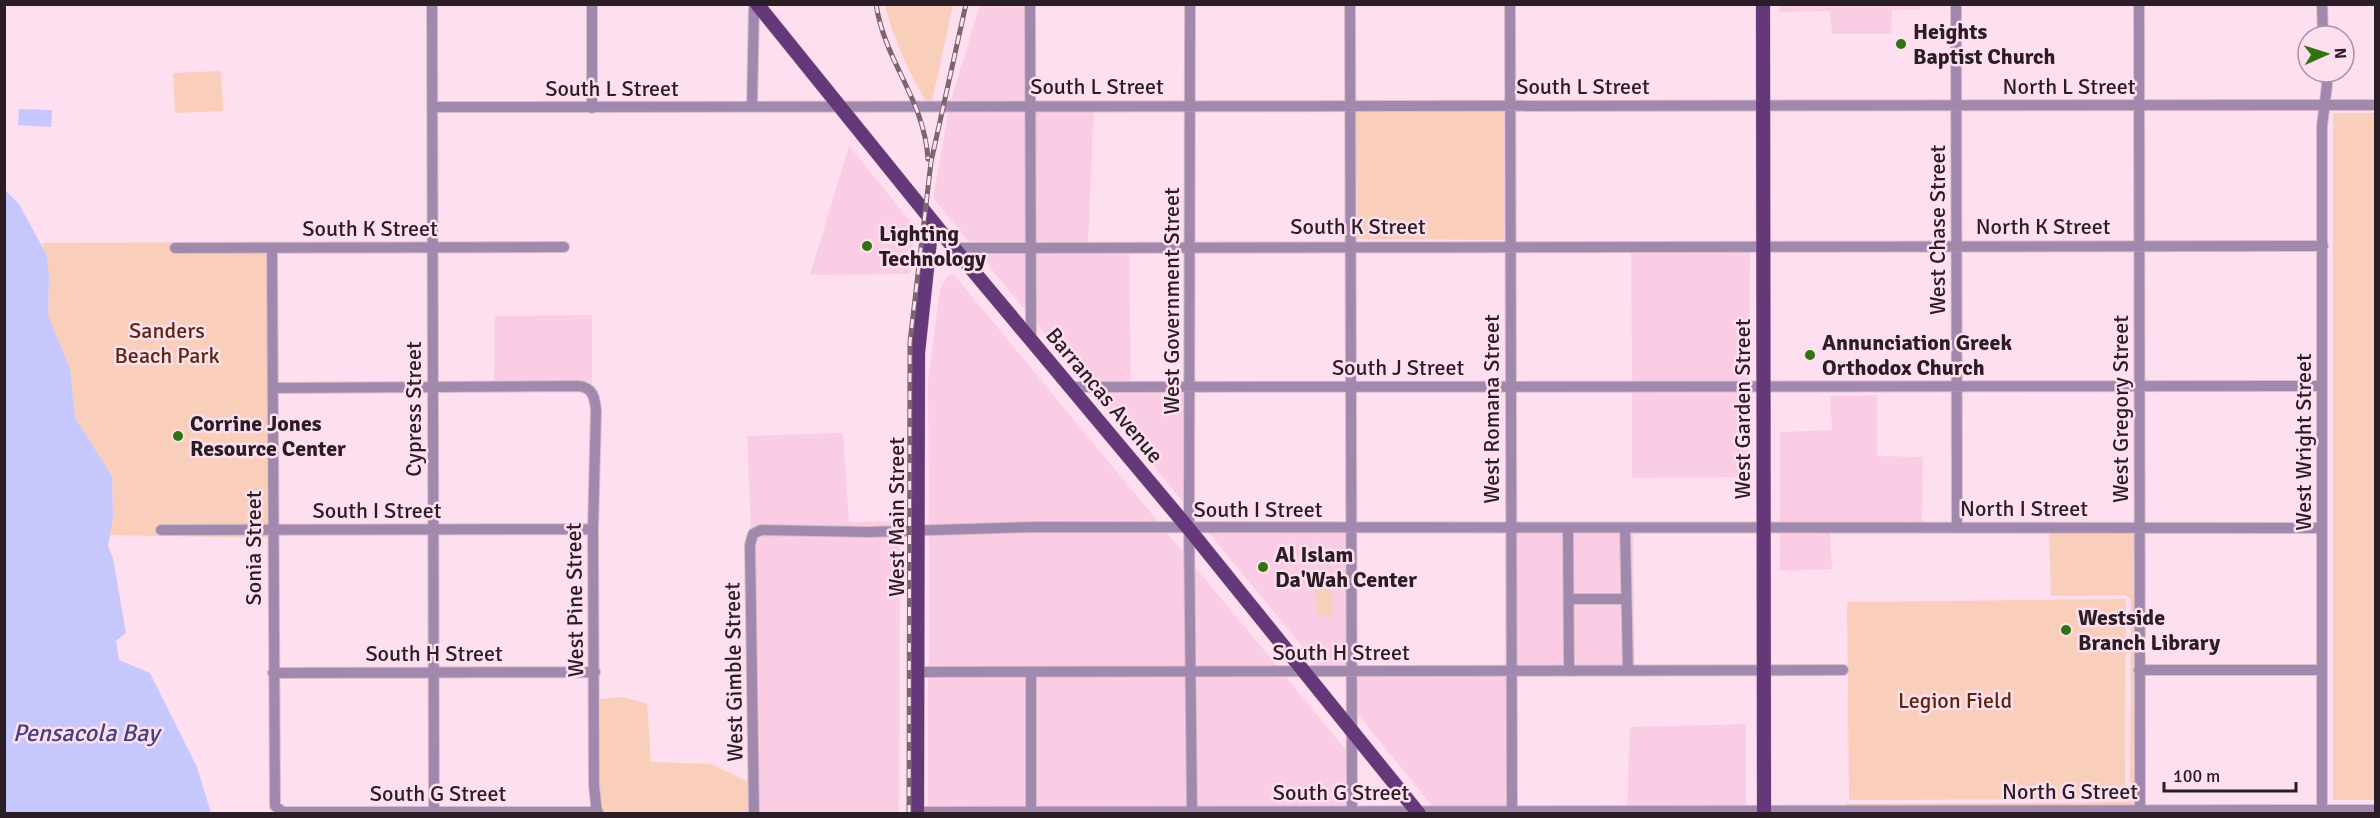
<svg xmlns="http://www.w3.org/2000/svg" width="2380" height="818" viewBox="0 0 2380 818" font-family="Signika,sans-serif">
	<rect width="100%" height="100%" fill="#fedfef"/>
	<!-- built -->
	<path fill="#facde5" d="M 980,5 L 1025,5 L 1025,101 L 951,100 Z
		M 1919,5 L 1919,10 L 1892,9 L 1891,34 L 1832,34 L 1830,11 L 1779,12 L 1779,5 Z
		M 949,109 L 1025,110 L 1025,242 L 970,243 L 933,198 Z
		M 1094,109 L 1088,242 L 1035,242 L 1035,110 Z
		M 849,146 L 915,227 L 910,274 L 810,275 Z
		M 1631,250 L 1750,250 L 1749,381 L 1632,382 Z
		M 977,251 L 1025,251 L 1025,311 L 1025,310 Z
		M 1035,251 L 1129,251 L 1131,382 L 1085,382 L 1036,323 Z
		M 954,275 L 955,276 L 1160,524 L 929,524 L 928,380 L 940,290 L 947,276 Z
		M 592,315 L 592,385 L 589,382 L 494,382 L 495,316 Z
		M 1632,390 L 1749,390 L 1747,477 L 1632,478 Z
		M 1092,391 L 1185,391 L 1184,503 Z
		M 1877,395 L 1877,456 L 1923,457 L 1922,524 L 1780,524 L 1780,432 L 1832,430 L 1830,396 Z
		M 843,433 L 849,522 L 900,521 L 900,525 L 868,528 L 775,525 L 751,528 L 747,436 Z
		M 1036,532 L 1167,533 L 1184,553 L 1186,667 L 929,668 L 929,533 Z
		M 1780,532 L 1830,532 L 1832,569 L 1780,571 Z
		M 1209,533 L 1346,533 L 1346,667 L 1319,667 Z
		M 1516,533 L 1633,533 L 1635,666 L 1516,666 Z
		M 762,534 L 900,534 L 899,813 L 759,813 L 755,546 L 758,536 Z
		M 1194,566 L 1278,667 L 1197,667 Z
		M 1356,675 L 1506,675 L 1506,807 L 1433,807 L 1356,712 Z
		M 928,676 L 1026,676 L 1026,808 L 928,808 Z
		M 1036,676 L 1186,676 L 1187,807 L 1036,808 Z
		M 1197,676 L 1285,676 L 1346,750 L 1346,807 L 1197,807 Z
		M 1746,724 L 1746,806 L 1627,806 L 1630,727 Z"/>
	<!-- green -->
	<path fill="#f9ceba" d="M 885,5 L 953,5 L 932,101 L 925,100 C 908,69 893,39 885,5 Z
		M 221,71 L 223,111 L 175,113 L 173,73 Z
		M 1356,111 L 1504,111 L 1504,240 L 1357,239 Z
		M 2333,113 L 2375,113 L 2375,800 L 2333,800 Z
		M 267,242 L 267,538 L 109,535 L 113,518 L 112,476 L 75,418 L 70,369 L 48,315 L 49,273 L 42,243 Z
		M 2049,532 L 2134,532 L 2135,806 L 1847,806 L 1847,802 L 1850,804 L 2125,802 L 2130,799 L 2131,599 L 2126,595 L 2051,596 Z
		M 1315,585 L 1332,585 L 1333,615 L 1317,615 Z
		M 2126,599 L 2125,799 L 1849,800 L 1847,602 Z
		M 623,697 L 647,704 L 651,762 L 711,764 L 749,782 L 749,813 L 603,813 L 599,785 L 600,699 Z"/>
	<!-- water -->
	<path fill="#c5c7fd" d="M 19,109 L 52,110 L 51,127 L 18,125 Z
		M 5,190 L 19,204 L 46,254 L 49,273 L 48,315 L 70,369 L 75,418 L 112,476 L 113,518 L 108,546 L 113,558 L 126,633 L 116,641 L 119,660 L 150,673 L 197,767 L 211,813 L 5,813 Z"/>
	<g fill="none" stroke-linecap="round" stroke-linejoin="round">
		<defs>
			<path id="minor" d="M 432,4 L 434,814
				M 592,4 L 592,108
				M 1030,4 L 1031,339
				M 1190,4 L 1189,529 L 1192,814
				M 1350,4 L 1352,814
				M 1510,4 L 1512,814
				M 1956,4 L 1957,528
				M 2139,4 L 2140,814
				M 2322,4 L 2323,36
				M 432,107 L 2376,105
				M 752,107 L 754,4
				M 175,248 L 564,247
				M 272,248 L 275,806 L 283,812 L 598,812
				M 954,248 L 2323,246
				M 1070,387 L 2322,386
				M 273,388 L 578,386 C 593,387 595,398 596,411 L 593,529 L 594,785 L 597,814
				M 1568,528 L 1569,671
				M 1625,528 L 1628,671
				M 161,530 L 593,529
				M 1569,599 L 1626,599
				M 2139,670 L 2322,670
				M 917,672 L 1843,670
				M 1031,672 L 1031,814
				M 273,673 L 595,672
				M 917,812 L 2376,810
				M 754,814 L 750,545 L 753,534 L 761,530 L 868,532 L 1036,527 L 2322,528
				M 2322,814 L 2322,126 L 2327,85 L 2326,72"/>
			<path id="major" d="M 757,4 L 954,248 L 1189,529 L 1419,814
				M 1763,4 L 1764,814
				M 917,814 L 918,353 L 932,222"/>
		</defs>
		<!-- minor casing -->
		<use href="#minor" stroke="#d8bccb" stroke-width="12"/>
		<!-- major casing -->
		<use href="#major" stroke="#d8bccb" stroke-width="15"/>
		<!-- minor -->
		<use href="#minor" stroke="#a189ae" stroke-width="10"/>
		<!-- major -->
		<use href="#major" stroke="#643879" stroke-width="14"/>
		<defs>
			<path id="rail" d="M 876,4 C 885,63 924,98 928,159
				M 909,814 L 910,342 L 931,162 L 966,4"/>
		</defs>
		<!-- rail casing -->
		<use href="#rail" stroke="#7a6670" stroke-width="5"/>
		<!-- rail -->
		<use href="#rail" stroke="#fedfef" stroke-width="3" stroke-dasharray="9" stroke-linecap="butt"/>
	</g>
	<!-- markers -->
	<g fill="#307311" stroke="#fedfef" stroke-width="2">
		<circle cx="1901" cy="44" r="6"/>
		<circle cx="867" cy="246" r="6"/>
		<circle cx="1810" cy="355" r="6"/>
		<circle cx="178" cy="436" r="6"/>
		<circle cx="1263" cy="567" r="6"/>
		<circle cx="2066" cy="630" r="6"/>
	</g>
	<g text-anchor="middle" stroke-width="5" stroke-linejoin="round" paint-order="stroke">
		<!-- poi labels -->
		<g font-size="22" font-weight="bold" fill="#2b1d25" stroke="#fedfef" text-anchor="start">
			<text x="1913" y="39">Heights<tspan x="1913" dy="25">Baptist Church</tspan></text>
			<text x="879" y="241">Lighting<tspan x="879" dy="25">Technology</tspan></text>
			<text x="1822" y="350">Annunciation Greek<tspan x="1822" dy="25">Orthodox Church</tspan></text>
			<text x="190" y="431">Corrine Jones<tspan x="190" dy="25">Resource Center</tspan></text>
			<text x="1275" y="562">Al Islam<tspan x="1275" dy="25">Da'Wah Center</tspan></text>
			<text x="2078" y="625">Westside<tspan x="2078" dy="25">Branch Library</tspan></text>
		</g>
		<!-- street labels -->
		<g font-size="22" fill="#2b1d25" stroke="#fedfef">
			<text x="1097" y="94">South L Street</text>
			<text x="1583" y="94">South L Street</text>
			<text x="2069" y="94">North L Street</text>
			<text x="612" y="96">South L Street</text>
			<text x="1358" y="234">South K Street</text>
			<text x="2043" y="234">North K Street</text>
			<text x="370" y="236">South K Street</text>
			<text transform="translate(1937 230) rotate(-90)" y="8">West Chase Street</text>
			<text transform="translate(1171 301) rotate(-90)" y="8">West Government Street</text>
			<text x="1398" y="375">South J Street</text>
			<text transform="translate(1105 395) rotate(50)" y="8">Barrancas Avenue</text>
			<text transform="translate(413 409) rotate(-90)" y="8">Cypress Street</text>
			<text transform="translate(1491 409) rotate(-90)" y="8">West Romana Street</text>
			<text transform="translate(1742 409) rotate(-90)" y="8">West Garden Street</text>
			<text transform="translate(2120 409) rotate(-90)" y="8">West Gregory Street</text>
			<text transform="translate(2303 442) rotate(-90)" y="8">West Wright Street</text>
			<text x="2024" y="516">North I Street</text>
			<text x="1258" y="517">South I Street</text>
			<text x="377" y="518">South I Street</text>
			<text transform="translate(896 517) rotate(-90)" y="8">West Main Street</text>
			<text transform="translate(253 548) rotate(-90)" y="8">Sonia Street</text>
			<text transform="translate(574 600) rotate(-91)" y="8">West Pine Street</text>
			<text x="1341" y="660">South H Street</text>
			<text x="434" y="661">South H Street</text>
			<text transform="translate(733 672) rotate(-91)" y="8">West Gimble Street</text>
			<text x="2070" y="799">North G Street</text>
			<text x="1341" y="800">South G Street</text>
			<text x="438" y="801">South G Street</text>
		</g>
		<!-- park labels -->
		<g font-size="22" fill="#5a280b" stroke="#fedfef">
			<text x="167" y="338">Sanders<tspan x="167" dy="25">Beach Park</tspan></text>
			<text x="1955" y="708">Legion Field</text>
		</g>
		<!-- water labels -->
		<g font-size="24" font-style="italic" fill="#434080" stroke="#fedfef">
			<text x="86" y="741">Pensacola Bay</text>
		</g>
	</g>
	<!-- border -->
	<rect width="2380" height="818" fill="none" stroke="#2b1d25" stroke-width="12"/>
	<!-- north arrow -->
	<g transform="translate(2326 54) rotate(87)"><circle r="28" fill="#fedfef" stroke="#aa919e" stroke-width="1.5"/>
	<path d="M0-4.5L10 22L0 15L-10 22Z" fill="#307311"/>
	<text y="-9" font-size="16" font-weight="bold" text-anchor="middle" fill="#2b1d25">N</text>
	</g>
	<!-- scale -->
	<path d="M2164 782v9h132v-9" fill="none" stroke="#2b1d25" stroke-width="3"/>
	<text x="2173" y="782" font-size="18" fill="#2b1d25" stroke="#fedfef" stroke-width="4.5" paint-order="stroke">100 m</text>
</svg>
